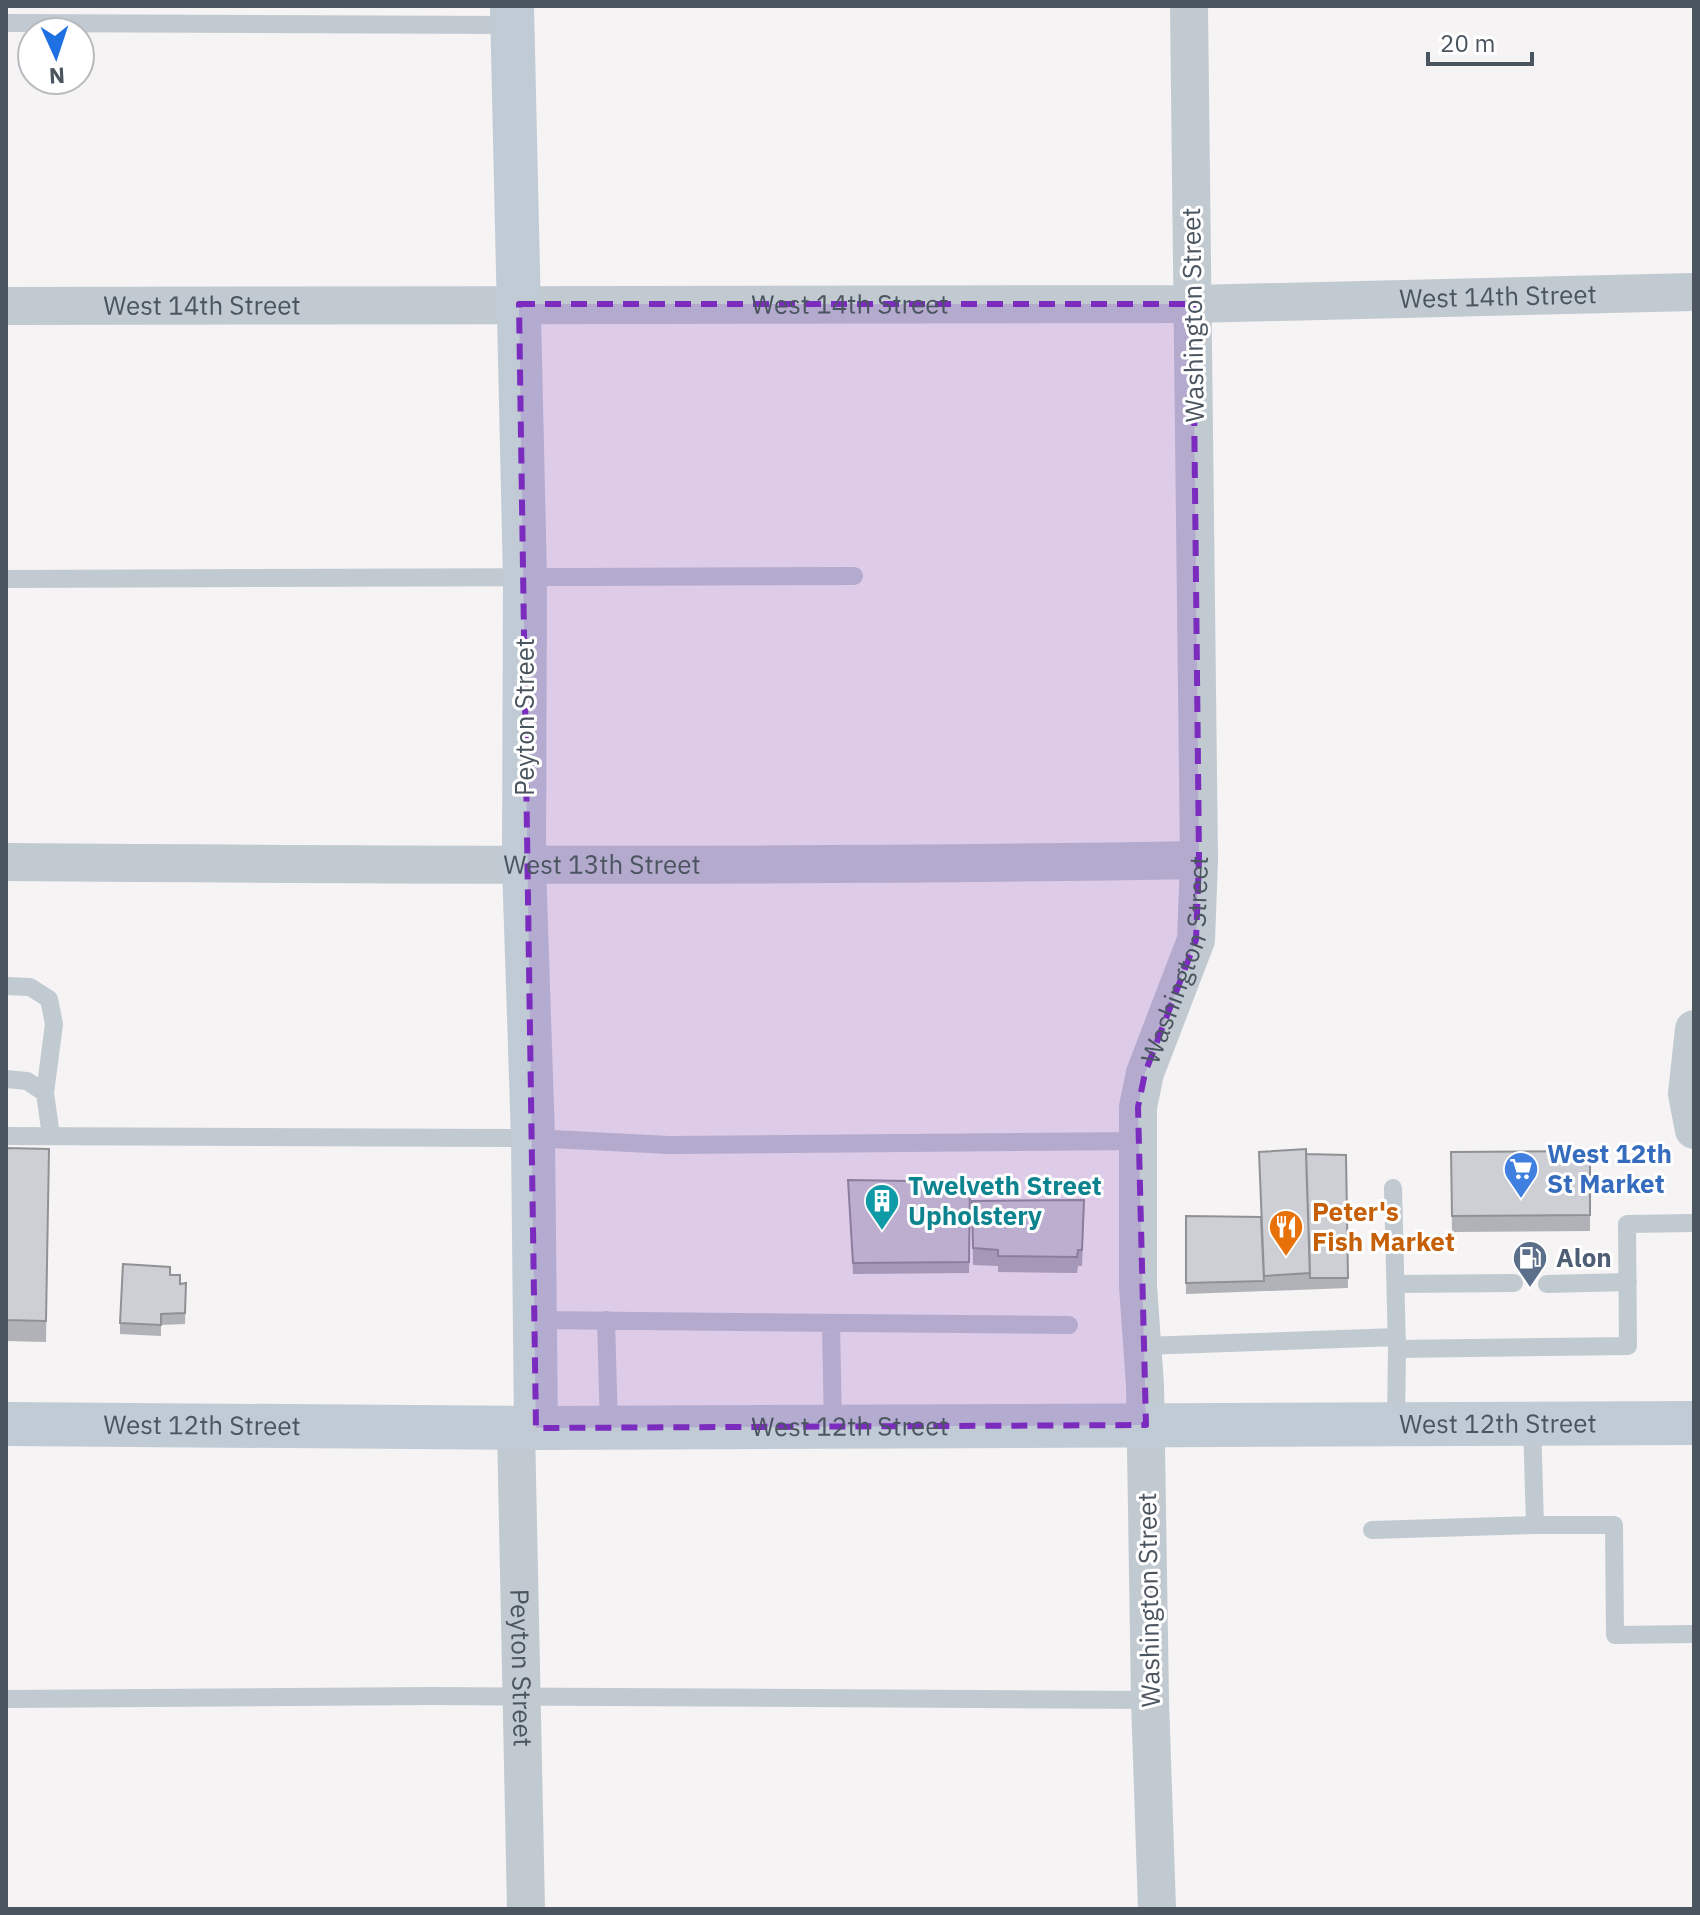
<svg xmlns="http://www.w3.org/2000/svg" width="1700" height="1915" viewBox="0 0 1700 1915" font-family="'IBM Plex Sans',sans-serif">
	<rect width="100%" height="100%" fill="#f5f3f3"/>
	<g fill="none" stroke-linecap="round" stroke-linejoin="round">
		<!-- lane -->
		<path stroke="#c1cad1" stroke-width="18" d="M 6,23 L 513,25
			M 6,579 L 854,576
			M 6,986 L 30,987 L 49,999 L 54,1024 L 45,1093 L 51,1136
			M 6,1079 L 27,1081 L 45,1093
			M 6,1136 L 533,1138 L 669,1145 L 1139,1141
			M 1393,1188 L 1397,1349 L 1628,1346 L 1627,1224 L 1694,1223
			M 1396,1284 L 1514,1283
			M 1547,1284 L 1628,1282
			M 535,1320 L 1069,1325
			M 606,1320 L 609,1428
			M 831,1323 L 833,1427
			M 1143,1346 L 1397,1337
			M 1396,1424 L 1397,1349
			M 1535,1525 L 1614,1525 L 1615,1635 L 1694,1634
			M 1372,1530 L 1535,1525 L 1532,1423
			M 6,1699 L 432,1696 L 1150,1700"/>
		<!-- street -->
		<g stroke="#c1cad1" stroke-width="38">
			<path id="s1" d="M 6,306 L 1193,304 L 1694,292"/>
			<path id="s2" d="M 6,862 C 404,865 801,867 1199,860"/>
			<path d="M 1694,1029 L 1687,1094 L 1694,1130"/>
			<path id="s3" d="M 516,1428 L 526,1909"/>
			<path id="s4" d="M 1157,1909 L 1150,1700 L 1145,1385 L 1138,1286 L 1138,1107 L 1145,1073 L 1196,940 L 1199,860 L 1189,6"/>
		</g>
		<!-- secondary -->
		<g stroke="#c1cbd5" stroke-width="44">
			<path d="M 512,6 L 525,579 L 524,865 L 533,1138 L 536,1428"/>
			<path id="s5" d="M 6,1424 L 536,1428 L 1694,1423"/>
		</g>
	</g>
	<!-- wall -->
	<path fill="#b0b2b7" d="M 6,1148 L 49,1149 L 46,1342 L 6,1341 Z
		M 1590,1151 L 1590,1231 L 1452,1232 L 1451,1152 Z
		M 1306,1154 L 1346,1155 L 1348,1288 L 1186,1294 L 1186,1216 L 1262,1229 Z
		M 848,1180 L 970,1182 L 969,1273 L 853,1274 Z
		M 972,1201 L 1084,1216 L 1082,1266 L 1078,1266 L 1077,1273 L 998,1272 L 998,1266 L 973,1265 Z
		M 170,1275 L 180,1284 L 186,1283 L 185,1324 L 161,1325 L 161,1336 L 120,1334 L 120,1323 Z"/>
	<!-- building -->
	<path fill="#cdcfd5" stroke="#909195" stroke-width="2" d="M 6,1148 L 49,1149 L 46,1321 L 6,1320 Z
		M 1306,1149 L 1310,1273 L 1264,1276 L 1259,1152 Z
		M 1590,1151 L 1590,1215 L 1452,1216 L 1451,1152 Z
		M 1306,1154 L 1346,1155 L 1348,1278 L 1310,1278 Z
		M 848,1180 L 970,1182 L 969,1262 L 853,1263 Z
		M 1084,1200 L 1082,1250 L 1078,1250 L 1077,1257 L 998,1256 L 998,1250 L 973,1248 L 972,1201 Z
		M 1186,1216 L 1261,1217 L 1264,1281 L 1186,1283 Z
		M 123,1264 L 170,1267 L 170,1275 L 180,1275 L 180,1284 L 186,1283 L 185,1313 L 161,1314 L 161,1325 L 120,1323 Z"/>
	<!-- marked area -->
	<path fill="#7b2cbf" fill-opacity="0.2" stroke="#7b2cbf" stroke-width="6" stroke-dasharray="16 10" stroke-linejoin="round" d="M 519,304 L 1193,304 L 1199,860 L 1196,940 L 1145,1073 L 1138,1107 L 1146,1425 L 536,1428 Z"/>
	<!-- icons -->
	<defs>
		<symbol id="supermarket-pin" viewBox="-11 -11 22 30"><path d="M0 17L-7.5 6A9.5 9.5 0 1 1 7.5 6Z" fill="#3f7fe0" stroke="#fff"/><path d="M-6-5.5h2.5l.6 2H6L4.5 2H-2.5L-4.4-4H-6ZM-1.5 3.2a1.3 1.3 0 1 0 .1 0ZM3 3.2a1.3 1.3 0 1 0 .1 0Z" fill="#fff"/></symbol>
		<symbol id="building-pin" viewBox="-11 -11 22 30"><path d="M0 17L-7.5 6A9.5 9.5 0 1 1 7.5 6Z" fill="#0f9aa8" stroke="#fff"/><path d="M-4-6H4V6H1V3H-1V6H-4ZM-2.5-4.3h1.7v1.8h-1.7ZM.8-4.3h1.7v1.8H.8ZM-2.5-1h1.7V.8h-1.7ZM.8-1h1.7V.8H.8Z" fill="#fff"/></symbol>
		<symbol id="restaurant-pin" viewBox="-11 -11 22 30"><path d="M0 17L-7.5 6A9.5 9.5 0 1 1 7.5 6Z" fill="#e8710a" stroke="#fff"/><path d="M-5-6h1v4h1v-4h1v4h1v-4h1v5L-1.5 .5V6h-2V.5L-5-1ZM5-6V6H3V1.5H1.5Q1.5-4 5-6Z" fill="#fff"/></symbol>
		<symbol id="fuel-pin" viewBox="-11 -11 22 30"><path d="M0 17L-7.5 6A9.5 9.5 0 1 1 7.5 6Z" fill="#5c6f8a" stroke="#fff"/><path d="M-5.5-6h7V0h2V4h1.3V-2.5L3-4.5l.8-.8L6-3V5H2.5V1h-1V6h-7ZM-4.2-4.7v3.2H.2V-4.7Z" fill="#fff"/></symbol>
	</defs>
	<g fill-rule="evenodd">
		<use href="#supermarket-pin" x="1501" y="1149" width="40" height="54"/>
		<use href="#building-pin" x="862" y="1181" width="40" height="54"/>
		<use href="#restaurant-pin" x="1266" y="1207" width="40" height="54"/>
		<use href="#fuel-pin" x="1510" y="1238" width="40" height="54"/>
	</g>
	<g text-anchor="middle" stroke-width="6" stroke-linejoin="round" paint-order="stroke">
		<!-- street labels -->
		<g font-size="26" fill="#4b5560" stroke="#fff">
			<text dy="9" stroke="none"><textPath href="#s1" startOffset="1492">West 14th Street</textPath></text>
			<text dy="9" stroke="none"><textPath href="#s1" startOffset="844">West 14th Street</textPath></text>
			<text dy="9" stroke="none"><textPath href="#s1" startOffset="196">West 14th Street</textPath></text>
			<text transform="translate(1193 315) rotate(-91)" y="9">Washington Street</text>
			<text transform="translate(525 717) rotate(-90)" y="9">Peyton Street</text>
			<text dy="9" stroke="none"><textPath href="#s2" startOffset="596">West 13th Street</textPath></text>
			<text dy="9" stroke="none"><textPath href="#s4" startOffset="956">Washington Street</textPath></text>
			<text dy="9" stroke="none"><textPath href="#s5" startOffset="1492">West 12th Street</textPath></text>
			<text dy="9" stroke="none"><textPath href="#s5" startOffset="196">West 12th Street</textPath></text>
			<text dy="9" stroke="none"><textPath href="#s5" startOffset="844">West 12th Street</textPath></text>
			<text transform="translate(1149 1600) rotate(-91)" y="9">Washington Street</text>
			<text dy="9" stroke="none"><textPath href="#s3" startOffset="240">Peyton Street</textPath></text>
		</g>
		<!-- shop labels -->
		<g font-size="26" font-weight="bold" fill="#366cbe" stroke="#fff" text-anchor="start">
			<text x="1547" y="1163">West 12th<tspan x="1547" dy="30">St Market</tspan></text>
		</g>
		<!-- culture labels -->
		<g font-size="26" font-weight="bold" fill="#0d838f" stroke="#fff" text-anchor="start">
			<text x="908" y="1195">Twelveth Street<tspan x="908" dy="30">Upholstery</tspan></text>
		</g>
		<!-- food labels -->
		<g font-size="26" font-weight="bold" fill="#c56008" stroke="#fff" text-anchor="start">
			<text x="1312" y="1221">Peter's<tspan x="1312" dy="30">Fish Market</tspan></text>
		</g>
		<!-- service labels -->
		<g font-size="26" font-weight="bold" fill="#4e5e75" stroke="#fff" text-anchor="start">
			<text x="1556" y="1267">Alon</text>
		</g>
	</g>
	<!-- border -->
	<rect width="1700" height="1915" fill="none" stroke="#4b5560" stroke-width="16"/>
	<!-- north arrow -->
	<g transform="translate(56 56) rotate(177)"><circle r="38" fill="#ffffff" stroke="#b7bbbf" stroke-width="2"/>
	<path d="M0-6L14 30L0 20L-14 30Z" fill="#1f70e2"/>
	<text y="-12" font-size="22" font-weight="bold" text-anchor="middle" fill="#4b5560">N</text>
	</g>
	<!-- scale -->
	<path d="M1428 52v12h104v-12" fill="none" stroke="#4b5560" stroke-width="4"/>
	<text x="1440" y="52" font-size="24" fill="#4b5560" stroke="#ffffff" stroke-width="6" paint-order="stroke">20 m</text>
</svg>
